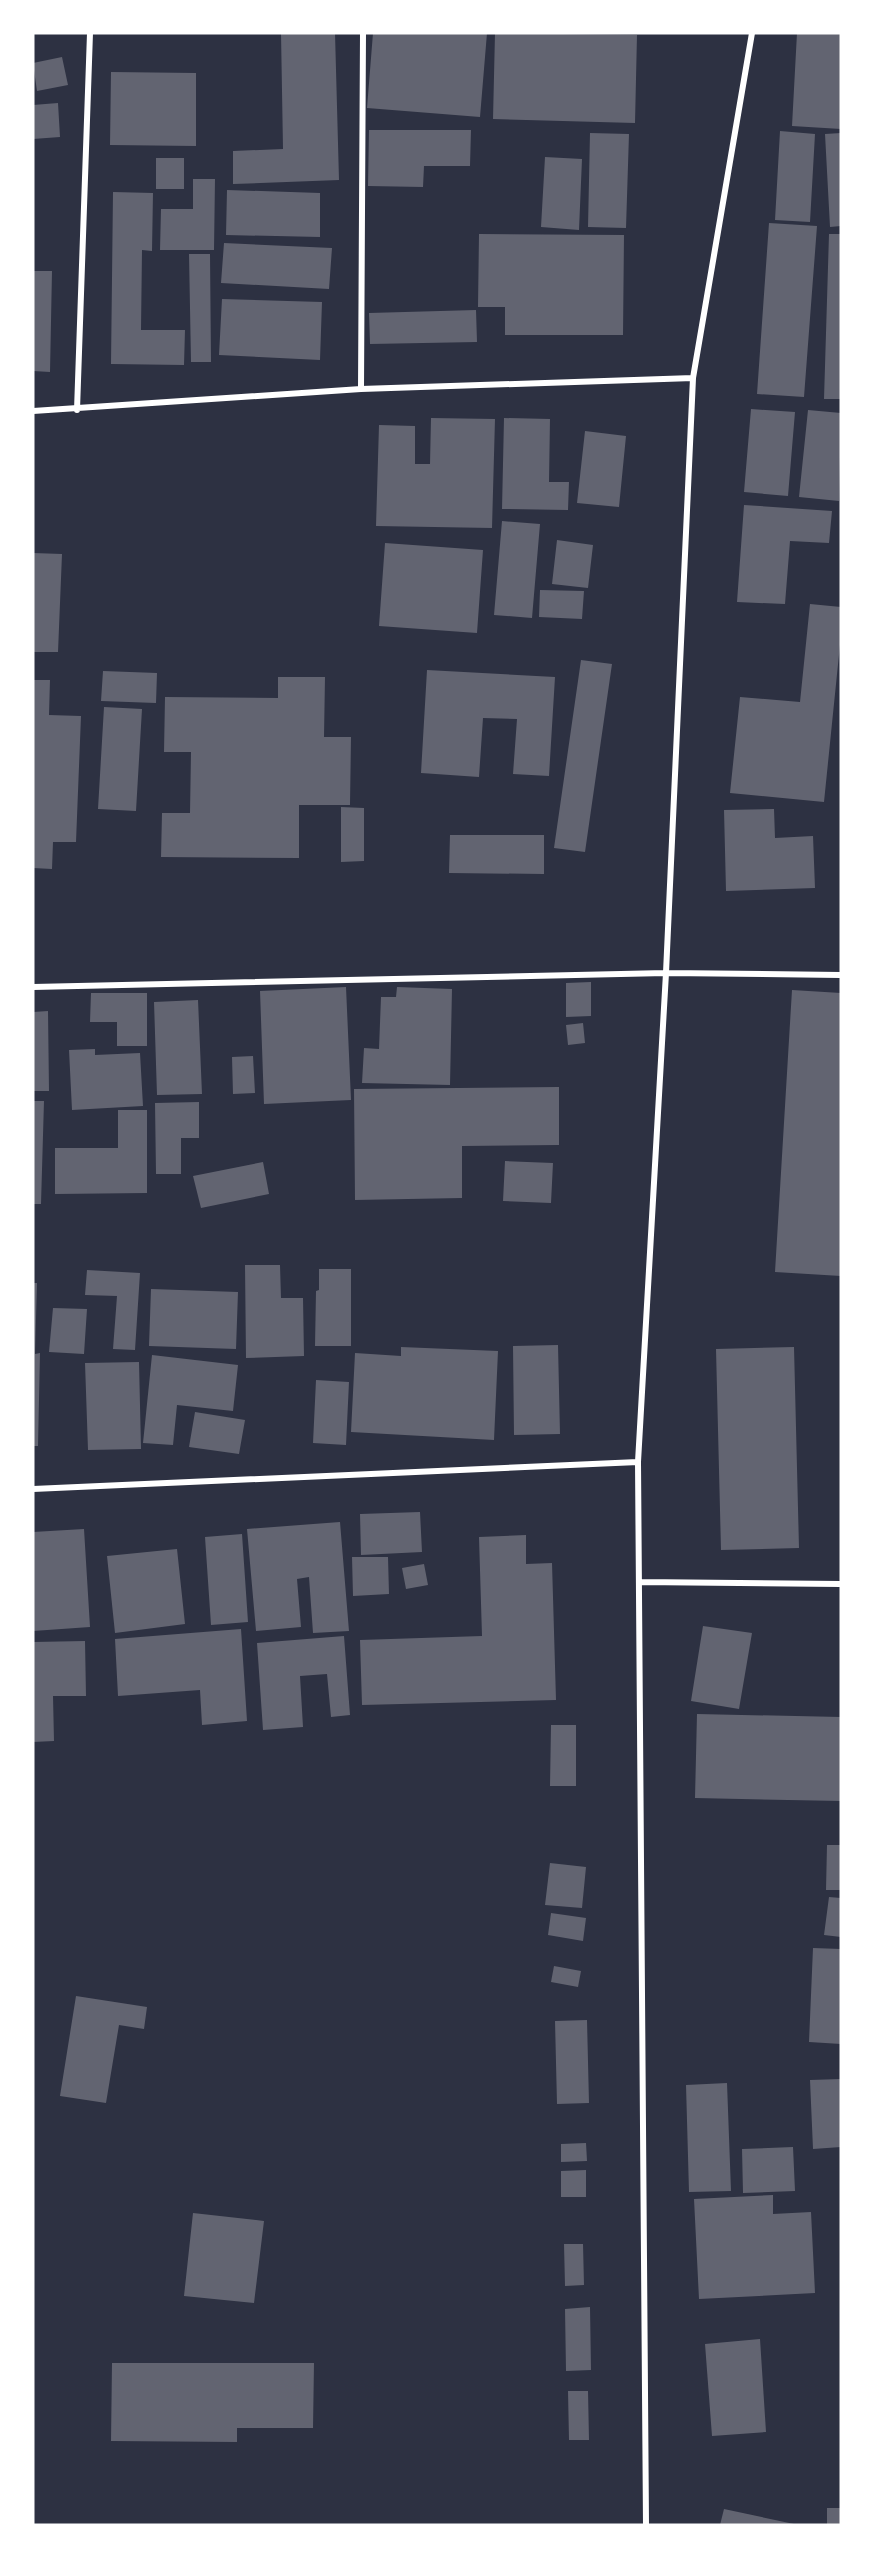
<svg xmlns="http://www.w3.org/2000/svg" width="874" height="2558" viewBox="0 0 874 2558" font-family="Helvetica,sans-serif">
	<rect width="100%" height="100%" fill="#2d3142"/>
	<!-- building -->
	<path fill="#626471" d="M 281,33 L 335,33 L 339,180 L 233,184 L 233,151 L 283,149 Z
		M 373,33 L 487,33 L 480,117 L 367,108 Z
		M 495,33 L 637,35 L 635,123 L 493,119 Z
		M 797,33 L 841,33 L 841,129 L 792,126 Z
		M 62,57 L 68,85 L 37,91 L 33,63 Z
		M 111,72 L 196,73 L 196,146 L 110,145 Z
		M 58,103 L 60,137 L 33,139 L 33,105 Z
		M 369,130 L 471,130 L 470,166 L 424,166 L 423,187 L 368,186 Z
		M 780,131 L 815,134 L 810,222 L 775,220 Z
		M 590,133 L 629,134 L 626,228 L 588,227 Z
		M 841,133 L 841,226 L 830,227 L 825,134 Z
		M 545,157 L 582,159 L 579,230 L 541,227 Z
		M 156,158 L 184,158 L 184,189 L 156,189 Z
		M 193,179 L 215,179 L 214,250 L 160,250 L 161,209 L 193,209 Z
		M 227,190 L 320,193 L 320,237 L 226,235 Z
		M 113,192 L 153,193 L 152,251 L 142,250 L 141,330 L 185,330 L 184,365 L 111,364 Z
		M 769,223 L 817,226 L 804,397 L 757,394 Z
		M 479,234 L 624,235 L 623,335 L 505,335 L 505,307 L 478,307 Z
		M 829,234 L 841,234 L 841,399 L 824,399 Z
		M 224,243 L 332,248 L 329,289 L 221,283 Z
		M 189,254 L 210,254 L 211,362 L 191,362 Z
		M 33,271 L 52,271 L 50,372 L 33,371 Z
		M 222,299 L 322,302 L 320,360 L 219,355 Z
		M 476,310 L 477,342 L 370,344 L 369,313 Z
		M 751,409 L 795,412 L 788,496 L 744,492 Z
		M 808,410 L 841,413 L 839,501 L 799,497 Z
		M 431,418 L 495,419 L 492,528 L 376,526 L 379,425 L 415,426 L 415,464 L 430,464 Z
		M 504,418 L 550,419 L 549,482 L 569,482 L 568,510 L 502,509 Z
		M 585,431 L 626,436 L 619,507 L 577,503 Z
		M 744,505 L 832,511 L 829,543 L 790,541 L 785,604 L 737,602 Z
		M 502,521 L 540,524 L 532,618 L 494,615 Z
		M 557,540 L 593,545 L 588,588 L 552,584 Z
		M 385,543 L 483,550 L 477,633 L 379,626 Z
		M 33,553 L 62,554 L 58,652 L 33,652 Z
		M 540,590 L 584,591 L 582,619 L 539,617 Z
		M 810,604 L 841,607 L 841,635 L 824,802 L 730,793 L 740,697 L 800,702 Z
		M 581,660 L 612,664 L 585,852 L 554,848 Z
		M 427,670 L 555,677 L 549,776 L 513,774 L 517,719 L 483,718 L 479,777 L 421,773 Z
		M 103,671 L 157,673 L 156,703 L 101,701 Z
		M 278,677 L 325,677 L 324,737 L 351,737 L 350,805 L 299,805 L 299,858 L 161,857 L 162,813 L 190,813 L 191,752 L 164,752 L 165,697 L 278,698 Z
		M 33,680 L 50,680 L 49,715 L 81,716 L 76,842 L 53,842 L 52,869 L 33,868 Z
		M 104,707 L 142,709 L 136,811 L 98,809 Z
		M 341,807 L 364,808 L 364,861 L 341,862 Z
		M 774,809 L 775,838 L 813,836 L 815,888 L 726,891 L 724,810 Z
		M 450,835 L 544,835 L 544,874 L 449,873 Z
		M 591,982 L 591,1016 L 566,1017 L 566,983 Z
		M 346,987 L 351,1100 L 264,1104 L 260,991 Z
		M 397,987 L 452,989 L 450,1085 L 362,1083 L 364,1048 L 379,1049 L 381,997 L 396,997 Z
		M 792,990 L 841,993 L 841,1276 L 775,1272 Z
		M 91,993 L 147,993 L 147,1046 L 117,1046 L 117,1022 L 90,1022 Z
		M 198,1000 L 202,1094 L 157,1095 L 154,1002 Z
		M 48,1011 L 49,1091 L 33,1091 L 33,1012 Z
		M 583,1023 L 585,1043 L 568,1045 L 566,1025 Z
		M 95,1049 L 95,1055 L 140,1053 L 143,1106 L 72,1110 L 69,1050 Z
		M 253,1056 L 255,1093 L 233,1094 L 232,1057 Z
		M 559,1087 L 559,1145 L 462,1146 L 462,1198 L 355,1200 L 354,1089 Z
		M 33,1101 L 44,1101 L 41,1204 L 33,1204 Z
		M 199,1102 L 199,1138 L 181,1138 L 181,1174 L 156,1174 L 155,1103 Z
		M 118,1110 L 147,1110 L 147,1193 L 55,1194 L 55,1148 L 118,1148 Z
		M 505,1161 L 553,1163 L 551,1203 L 503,1201 Z
		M 263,1162 L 269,1194 L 201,1208 L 193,1176 Z
		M 245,1265 L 280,1265 L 281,1298 L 303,1298 L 304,1356 L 246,1358 Z
		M 319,1269 L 351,1269 L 351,1346 L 315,1346 L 316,1291 L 319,1290 Z
		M 87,1270 L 140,1273 L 135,1350 L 113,1349 L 117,1296 L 85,1295 Z
		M 33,1283 L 37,1283 L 35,1354 L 40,1353 L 38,1446 L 33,1446 Z
		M 151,1289 L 238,1292 L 236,1349 L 149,1346 Z
		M 53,1308 L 87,1309 L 84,1354 L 49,1352 Z
		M 558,1345 L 560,1434 L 514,1435 L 513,1346 Z
		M 401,1347 L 498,1351 L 494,1440 L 351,1432 L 355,1353 L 401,1356 Z
		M 794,1347 L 799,1548 L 721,1550 L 716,1349 Z
		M 152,1355 L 238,1365 L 233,1411 L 177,1405 L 173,1445 L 143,1443 Z
		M 139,1362 L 141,1449 L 88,1450 L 85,1363 Z
		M 316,1380 L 349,1382 L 346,1445 L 313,1443 Z
		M 195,1412 L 245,1420 L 239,1454 L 189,1447 Z
		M 420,1512 L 422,1552 L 361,1555 L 360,1514 Z
		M 340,1522 L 349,1631 L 313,1633 L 309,1577 L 297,1579 L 301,1627 L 256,1631 L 247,1529 Z
		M 84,1529 L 90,1627 L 33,1631 L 33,1532 Z
		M 242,1534 L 248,1622 L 211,1625 L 205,1537 Z
		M 526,1535 L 526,1564 L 552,1563 L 556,1700 L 362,1705 L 360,1640 L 482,1636 L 479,1537 Z
		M 177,1549 L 185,1624 L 115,1633 L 107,1556 Z
		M 352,1557 L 388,1557 L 389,1594 L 353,1596 Z
		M 424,1564 L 428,1585 L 406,1589 L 402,1568 Z
		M 703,1626 L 752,1633 L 739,1709 L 691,1701 Z
		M 241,1629 L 247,1721 L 202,1725 L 200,1690 L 118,1696 L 115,1639 Z
		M 344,1636 L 350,1715 L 331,1717 L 327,1674 L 300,1676 L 303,1727 L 263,1730 L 257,1643 Z
		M 85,1641 L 86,1696 L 53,1696 L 54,1741 L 33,1742 L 33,1642 Z
		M 697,1714 L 841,1717 L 841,1801 L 695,1798 Z
		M 551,1725 L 576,1725 L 576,1786 L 550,1786 Z
		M 827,1845 L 841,1845 L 841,1890 L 826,1890 Z
		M 550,1863 L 586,1867 L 582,1908 L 545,1905 Z
		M 829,1897 L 841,1898 L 841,1937 L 824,1935 Z
		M 551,1913 L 586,1918 L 583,1941 L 548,1935 Z
		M 813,1948 L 841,1949 L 841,2044 L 809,2042 Z
		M 554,1966 L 581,1971 L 578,1987 L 551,1982 Z
		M 76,1996 L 147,2007 L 144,2029 L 119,2025 L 106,2103 L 60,2096 Z
		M 587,2020 L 589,2103 L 557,2104 L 555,2021 Z
		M 841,2079 L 841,2147 L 813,2149 L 810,2080 Z
		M 727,2083 L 731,2191 L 689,2192 L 686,2085 Z
		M 586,2143 L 587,2161 L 561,2162 L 561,2144 Z
		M 793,2147 L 795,2191 L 743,2193 L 742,2149 Z
		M 586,2170 L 586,2197 L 561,2197 L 561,2171 Z
		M 773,2195 L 773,2214 L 811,2212 L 815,2293 L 699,2299 L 694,2199 Z
		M 193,2213 L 264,2221 L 254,2303 L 184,2296 Z
		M 564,2244 L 583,2244 L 584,2285 L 565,2286 Z
		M 590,2307 L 591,2370 L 566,2371 L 565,2309 Z
		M 760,2339 L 766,2432 L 712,2436 L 705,2344 Z
		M 112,2363 L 314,2363 L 313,2428 L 237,2428 L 237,2442 L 111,2441 Z
		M 568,2391 L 588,2391 L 589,2440 L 569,2440 Z
		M 827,2508 L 841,2508 L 841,2525 L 827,2525 Z
		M 724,2509 L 794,2524 L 794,2525 L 720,2525 Z"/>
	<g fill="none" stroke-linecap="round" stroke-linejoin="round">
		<!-- minor -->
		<path stroke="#fff" stroke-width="6" d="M 361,389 L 363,33
			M 77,410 L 90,33
			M 33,411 L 361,389 L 693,378
			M 33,987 L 666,973 L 841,975
			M 33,1489 L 638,1462
			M 640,1582 L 841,1584
			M 646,2525 L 638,1462 L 666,973 L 693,378 L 752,33"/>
	</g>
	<!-- border -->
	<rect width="874" height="2558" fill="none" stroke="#ffffff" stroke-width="69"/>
</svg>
